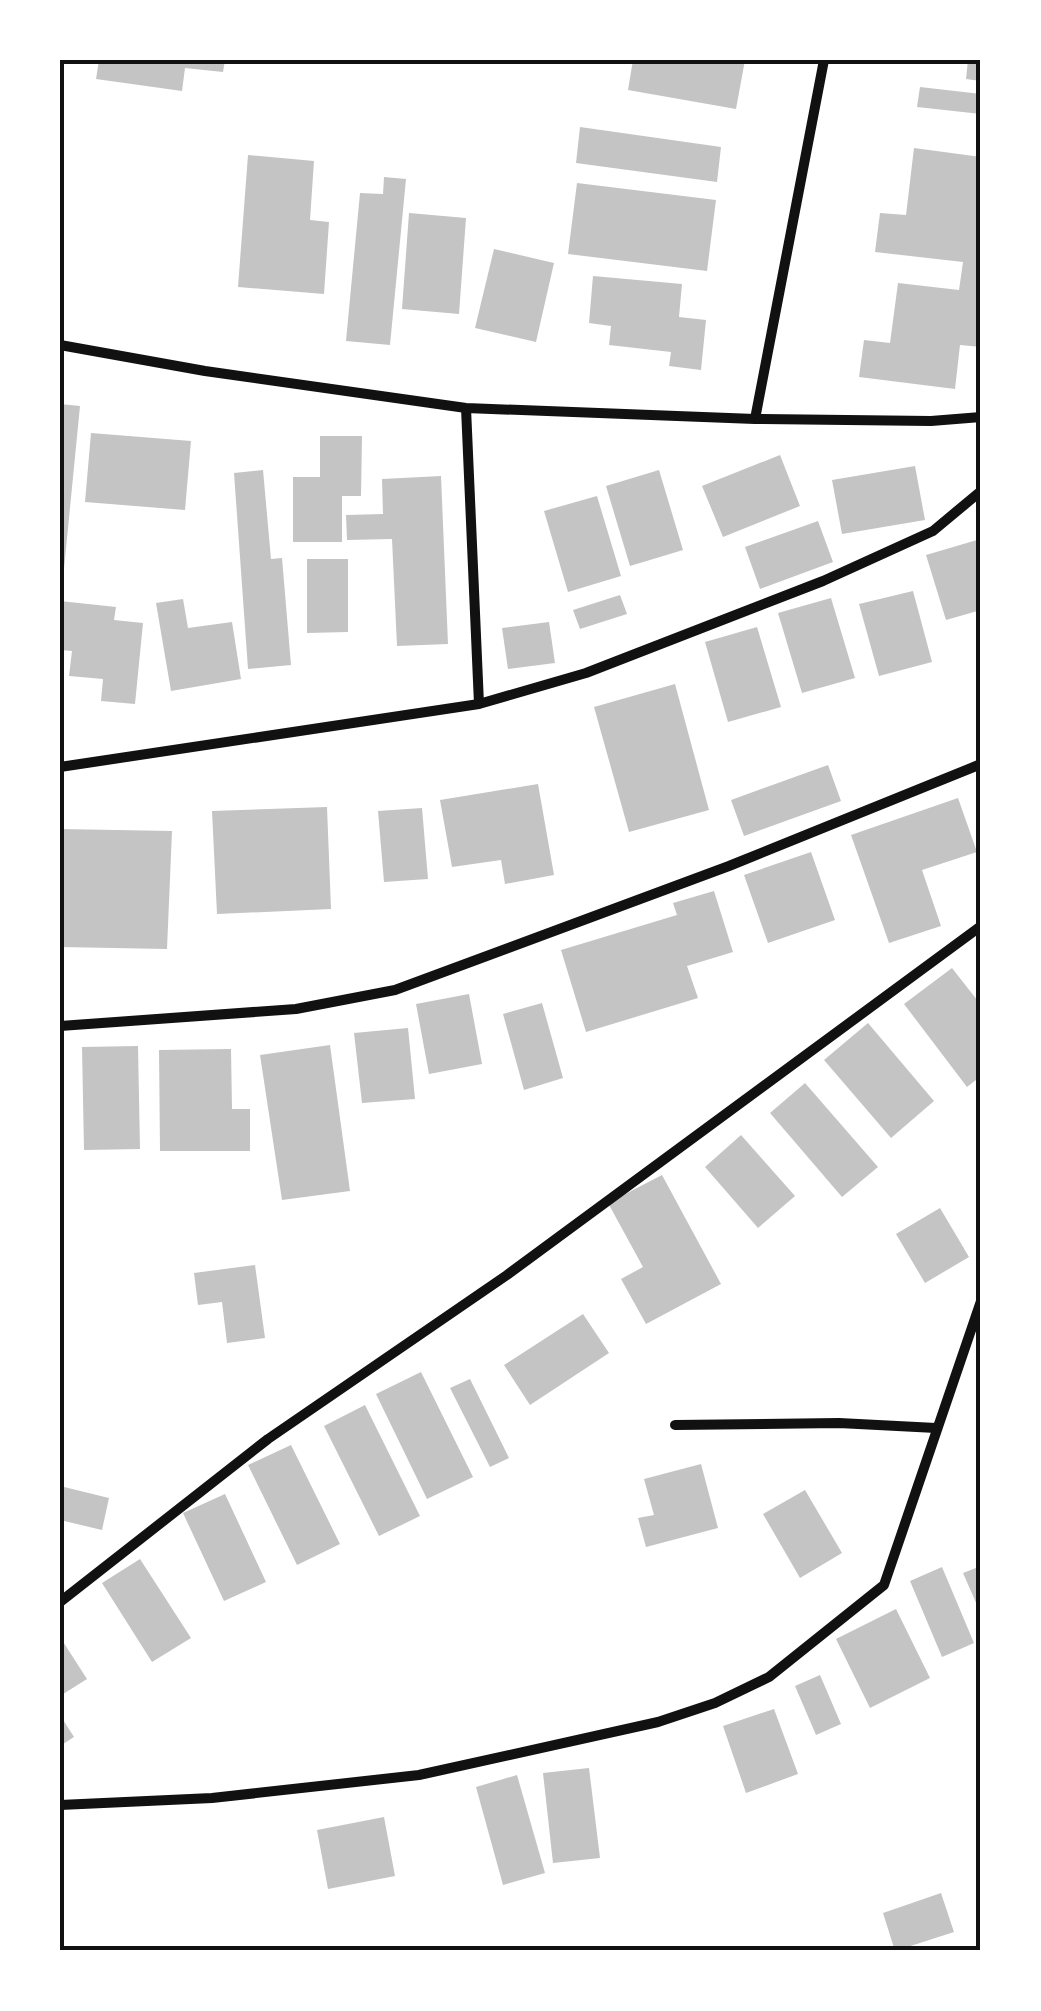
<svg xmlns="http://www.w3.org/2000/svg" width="1041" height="2011" viewBox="0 0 1041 2011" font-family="Barlow,sans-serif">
	<rect width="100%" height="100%" fill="#fff"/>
	<!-- building -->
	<path fill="#c4c4c4" d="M 99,60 L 225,60 L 223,72 L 185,68 L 182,91 L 96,79 Z
		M 633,60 L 745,60 L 736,109 L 628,90 Z
		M 968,60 L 981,60 L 981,81 L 966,79 Z
		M 920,87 L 981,94 L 981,114 L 917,107 Z
		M 580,127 L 721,147 L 717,182 L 576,163 Z
		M 914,148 L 981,157 L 981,347 L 960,345 L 955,389 L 859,377 L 864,340 L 890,343 L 898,283 L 959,290 L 963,262 L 875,252 L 880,213 L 906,215 Z
		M 248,155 L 314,161 L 310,220 L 329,222 L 324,294 L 238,287 Z
		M 384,177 L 406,179 L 390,345 L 346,341 L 360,193 L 383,194 Z
		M 577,183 L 716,200 L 707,271 L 568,254 Z
		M 409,213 L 466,218 L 459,314 L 402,309 Z
		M 494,249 L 554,263 L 536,342 L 475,328 Z
		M 593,276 L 682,284 L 679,317 L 706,320 L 701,370 L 669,366 L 671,352 L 609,345 L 611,326 L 589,323 Z
		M 60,404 L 80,406 L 63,579 L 60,579 Z
		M 91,433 L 191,441 L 185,510 L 85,502 Z
		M 320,436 L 362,436 L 361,496 L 342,496 L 342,542 L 293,542 L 293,477 L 320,477 Z
		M 780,455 L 800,506 L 723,537 L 702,486 Z
		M 915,466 L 925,520 L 842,534 L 832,480 Z
		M 263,470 L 271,559 L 282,558 L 291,665 L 248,669 L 234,473 Z
		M 659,470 L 683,550 L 630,566 L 606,486 Z
		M 441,476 L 448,644 L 397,646 L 392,539 L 347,540 L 346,515 L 383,514 L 382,479 Z
		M 597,496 L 621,576 L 568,592 L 544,511 Z
		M 818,521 L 833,562 L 760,589 L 745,547 Z
		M 977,540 L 981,610 L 946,620 L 926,555 Z
		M 307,559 L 348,559 L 348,632 L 307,633 Z
		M 913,591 L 932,662 L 879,676 L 859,604 Z
		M 620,595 L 627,614 L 580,629 L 573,610 Z
		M 831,598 L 855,678 L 802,693 L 778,613 Z
		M 183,599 L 188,628 L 232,622 L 241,679 L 171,691 L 156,603 Z
		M 60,601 L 116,607 L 114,620 L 143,623 L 135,704 L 101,701 L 103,679 L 69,676 L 72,651 L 60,650 Z
		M 549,622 L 555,663 L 508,669 L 502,628 Z
		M 757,627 L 781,707 L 728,722 L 705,642 Z
		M 675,684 L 709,810 L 629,832 L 594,707 Z
		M 828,765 L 841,801 L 744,836 L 731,800 Z
		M 538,784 L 554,875 L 505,884 L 501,860 L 452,867 L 440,800 Z
		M 958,798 L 977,852 L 922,870 L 941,926 L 889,943 L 851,835 Z
		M 327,807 L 331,909 L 217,914 L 212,811 Z
		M 422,808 L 428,879 L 384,882 L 378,811 Z
		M 60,829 L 172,831 L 167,949 L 60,947 Z
		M 811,852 L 835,920 L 768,943 L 744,875 Z
		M 714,891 L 733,952 L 687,966 L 698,998 L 586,1032 L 561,950 L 677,915 L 673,903 Z
		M 952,968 L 981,1005 L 981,1076 L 967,1087 L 904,1004 Z
		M 469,994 L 482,1064 L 429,1074 L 416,1004 Z
		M 542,1003 L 563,1078 L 524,1090 L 503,1014 Z
		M 868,1023 L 934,1101 L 891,1138 L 824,1060 Z
		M 408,1028 L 415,1099 L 362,1103 L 354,1033 Z
		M 330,1045 L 350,1191 L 282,1200 L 260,1055 Z
		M 138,1046 L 140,1149 L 84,1150 L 82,1047 Z
		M 231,1049 L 232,1109 L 250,1109 L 250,1151 L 160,1151 L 159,1050 Z
		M 805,1083 L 878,1167 L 842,1197 L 770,1113 Z
		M 741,1135 L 795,1196 L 758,1228 L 705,1167 Z
		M 662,1175 L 721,1284 L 646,1324 L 621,1279 L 643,1267 L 608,1203 Z
		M 940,1208 L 969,1257 L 925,1283 L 896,1234 Z
		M 255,1265 L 265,1338 L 227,1343 L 222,1302 L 198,1305 L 194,1273 Z
		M 583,1314 L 609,1353 L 530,1405 L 504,1365 Z
		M 421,1372 L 473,1477 L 427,1499 L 376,1394 Z
		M 470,1379 L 509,1458 L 490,1467 L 450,1388 Z
		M 365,1405 L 420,1516 L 379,1536 L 324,1426 Z
		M 291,1445 L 340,1544 L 297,1565 L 248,1465 Z
		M 701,1464 L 718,1528 L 646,1547 L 638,1518 L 654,1515 L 644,1479 Z
		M 60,1486 L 109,1498 L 102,1530 L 60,1520 Z
		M 805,1490 L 842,1553 L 800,1578 L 763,1514 Z
		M 225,1494 L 266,1582 L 224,1601 L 183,1513 Z
		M 140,1559 L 191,1638 L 152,1662 L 102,1583 Z
		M 981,1566 L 981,1614 L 963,1573 Z
		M 942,1567 L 974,1643 L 942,1657 L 910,1581 Z
		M 896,1609 L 930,1678 L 870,1708 L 836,1639 Z
		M 60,1637 L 87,1679 L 60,1696 Z
		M 820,1675 L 841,1724 L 816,1735 L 795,1686 Z
		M 774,1709 L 798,1774 L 746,1793 L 723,1726 Z
		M 60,1715 L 74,1737 L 60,1746 Z
		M 589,1768 L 600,1858 L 553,1863 L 543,1773 Z
		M 517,1775 L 545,1873 L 503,1885 L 476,1787 Z
		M 384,1817 L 395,1876 L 328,1889 L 317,1830 Z
		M 941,1893 L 954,1932 L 895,1951 L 883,1913 Z"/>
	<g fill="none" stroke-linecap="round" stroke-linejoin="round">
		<!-- minor -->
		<path stroke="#111" stroke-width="10" d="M 60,345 L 205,371 L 466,408 L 755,419 L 931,421 L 981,417
			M 755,419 L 824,60
			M 479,704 L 586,673 L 823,581 L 933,531 L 981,491
			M 60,767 L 479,704 L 466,408
			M 60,1026 L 296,1009 L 395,990 L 729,866 L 981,764
			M 675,1425 L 839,1423 L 936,1428
			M 60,1602 L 268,1439 L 507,1275 L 981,926
			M 60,1805 L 212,1798 L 419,1775 L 658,1722 L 715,1703 L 769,1677 L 884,1585 L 981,1301"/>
	</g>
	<!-- border -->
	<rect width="1041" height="2011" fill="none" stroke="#ffffff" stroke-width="125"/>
	<rect x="62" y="62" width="916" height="1886" fill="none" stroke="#111" stroke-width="4"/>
</svg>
